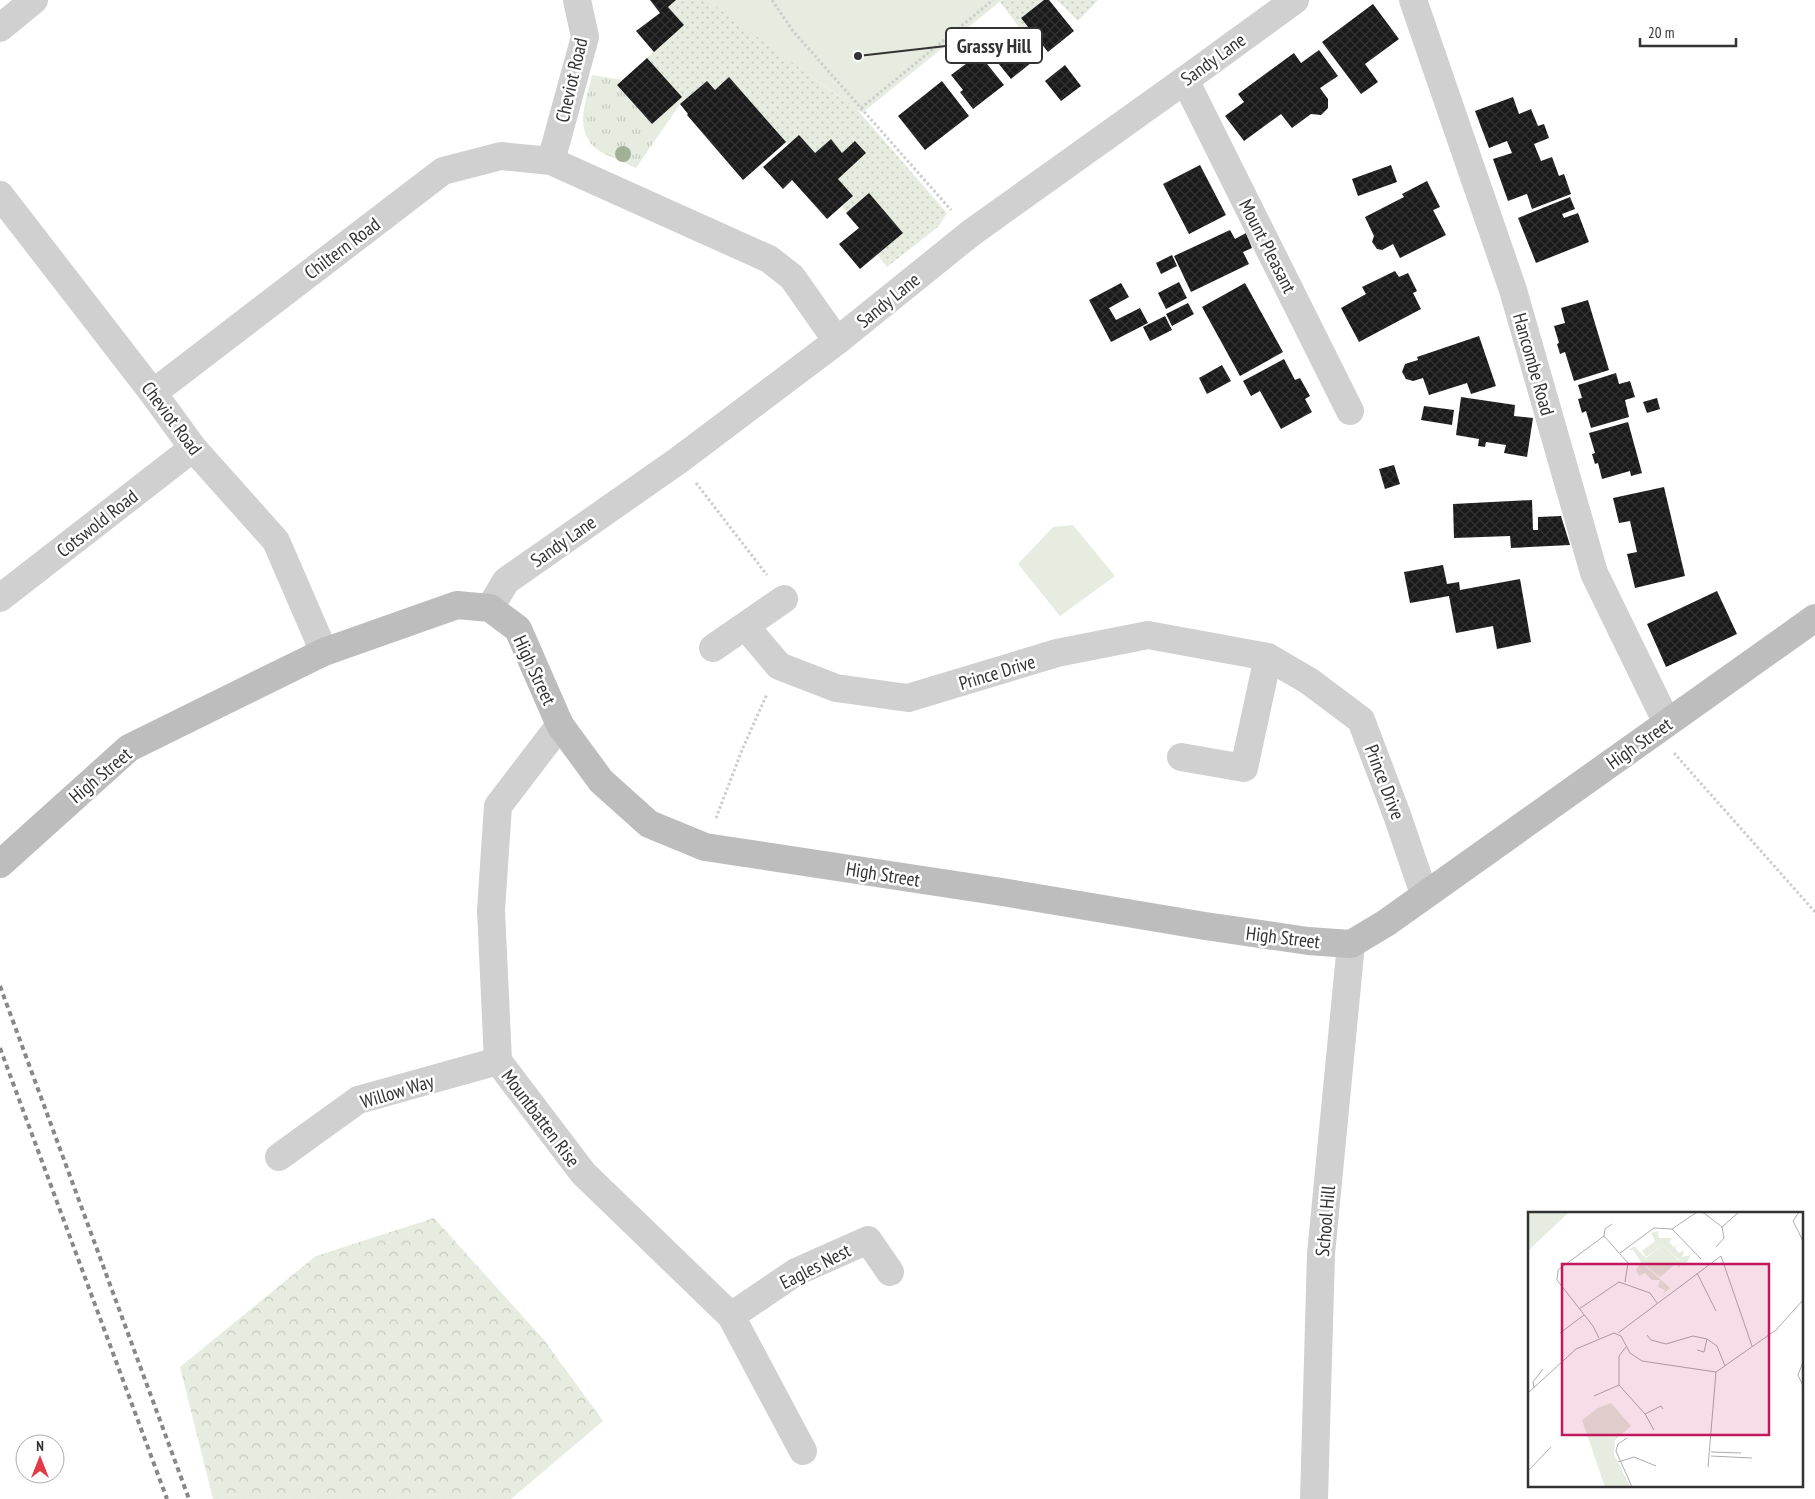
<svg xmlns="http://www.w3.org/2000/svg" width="1815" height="1499" viewBox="0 0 1815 1499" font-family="'PT Sans Narrow',sans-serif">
	<defs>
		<pattern id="grass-tufts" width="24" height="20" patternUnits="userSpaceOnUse" patternTransform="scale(1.25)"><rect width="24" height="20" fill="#e6ecdf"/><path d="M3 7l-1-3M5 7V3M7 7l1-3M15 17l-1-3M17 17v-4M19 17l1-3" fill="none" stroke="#c6cbc0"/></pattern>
		<pattern id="forest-crowns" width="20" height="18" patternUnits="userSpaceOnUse" patternTransform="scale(1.25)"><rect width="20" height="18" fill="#e6ecdf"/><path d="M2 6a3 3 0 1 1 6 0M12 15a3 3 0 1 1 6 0" fill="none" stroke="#c6cbc0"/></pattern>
		<pattern id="garden-dots" width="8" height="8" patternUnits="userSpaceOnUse" patternTransform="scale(1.25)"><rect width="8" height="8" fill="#e6ecdf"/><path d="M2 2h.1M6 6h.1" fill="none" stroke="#c6cbc0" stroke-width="1.8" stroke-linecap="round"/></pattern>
		<pattern id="building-cross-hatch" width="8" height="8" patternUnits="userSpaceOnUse" patternTransform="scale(1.25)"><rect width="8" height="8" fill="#1a1a1a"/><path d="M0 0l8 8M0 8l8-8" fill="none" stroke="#333"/></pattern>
	</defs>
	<rect width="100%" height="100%" fill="#fff"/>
	<!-- grass -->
	<path fill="url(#grass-tufts)" d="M 592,75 L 622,80 L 617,85 L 652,124 L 677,101 L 680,104 L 636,168 C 626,163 601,154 594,147 C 574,127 587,98 592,75 Z"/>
	<!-- forest -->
	<path fill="url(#forest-crowns)" d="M 434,1218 L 544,1340 L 603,1421 L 511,1499 L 213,1499 L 180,1367 L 316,1256 Z"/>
	<!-- park -->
	<path fill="#e6ecdf" d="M 707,0 L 1002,0 L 862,113 L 765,44 Z
		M 1073,525 L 1115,576 L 1060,616 L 1018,564 L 1053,527 Z"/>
	<!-- garden -->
	<path fill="url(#garden-dots)" d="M 676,0 L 707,0 L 836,95 L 854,106 L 947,213 L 938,227 L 887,267 L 877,254 L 869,193 L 847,212 L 842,207 L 853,196 L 838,179 L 866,153 L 855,142 L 842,153 L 831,139 L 815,153 L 799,136 L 788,145 L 729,77 L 715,90 L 707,81 L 680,104 L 677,101 L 682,97 L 647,58 L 684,25 L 668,7 Z
		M 1002,0 L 1044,0 L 1034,34 L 1028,39 L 1000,2 Z
		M 1057,0 L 1098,0 L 1078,21 Z"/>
	<!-- building -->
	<path fill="url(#building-cross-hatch)" d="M 650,0 L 676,0 L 668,7 L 684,25 L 654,52 L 636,31 L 660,13 Z
		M 1044,0 L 1049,0 L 1074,31 L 1048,52 L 1021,18 Z
		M 1373,4 L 1399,39 L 1365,64 L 1378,82 L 1361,94 L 1322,42 Z
		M 1012,27 L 1037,58 L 1011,79 L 986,48 Z
		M 1319,50 L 1338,76 L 1320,88 L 1328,99 L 1328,108 L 1321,115 L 1311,114 L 1292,128 L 1281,114 L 1244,141 L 1225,116 L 1244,102 L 1238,94 L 1294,53 L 1301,63 Z
		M 979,54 L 1004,85 L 973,109 L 960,92 L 963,90 L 951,75 Z
		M 647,58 L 682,97 L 652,124 L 617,85 Z
		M 1065,65 L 1081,86 L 1061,101 L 1045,81 Z
		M 729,77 L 786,142 L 743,180 L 687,115 L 688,114 L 680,104 L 707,81 L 715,90 Z
		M 942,81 L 969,116 L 925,150 L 898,116 Z
		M 1513,97 L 1519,114 L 1531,109 L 1538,126 L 1544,124 L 1549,138 L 1534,144 L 1541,161 L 1552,157 L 1559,176 L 1564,174 L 1571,194 L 1532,209 L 1527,194 L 1508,201 L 1493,159 L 1512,153 L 1507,141 L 1489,148 L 1475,111 Z
		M 799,135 L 815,153 L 831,139 L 842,153 L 855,141 L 866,153 L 838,179 L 853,196 L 827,219 L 792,180 L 783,189 L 763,167 Z
		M 1200,165 L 1226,215 L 1189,234 L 1163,184 Z
		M 1391,165 L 1397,182 L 1358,196 L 1352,179 Z
		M 1427,181 L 1440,207 L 1433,210 L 1446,235 L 1400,258 L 1393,244 L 1382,250 L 1377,249 L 1372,242 L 1374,236 L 1365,217 L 1404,197 L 1402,194 Z
		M 869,193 L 903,233 L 860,269 L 839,244 L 859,228 L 846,213 Z
		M 1570,197 L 1575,209 L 1562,214 L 1564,218 L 1578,213 L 1589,242 L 1536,263 L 1518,218 Z
		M 1230,230 L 1235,239 L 1246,233 L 1252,248 L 1243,252 L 1249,264 L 1191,292 L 1174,256 Z
		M 1172,255 L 1177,266 L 1161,274 L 1156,263 Z
		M 1395,271 L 1399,277 L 1408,273 L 1417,291 L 1413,293 L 1421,309 L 1359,342 L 1341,308 L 1366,294 L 1362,287 Z
		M 1179,282 L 1187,298 L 1166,309 L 1158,293 Z
		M 1121,283 L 1129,297 L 1109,308 L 1116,320 L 1140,308 L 1148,323 L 1111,342 L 1089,300 Z
		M 1245,283 L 1283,352 L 1240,376 L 1202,307 Z
		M 1588,300 L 1609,370 L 1574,381 L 1565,352 L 1560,354 L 1557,344 L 1559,343 L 1554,326 L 1565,323 L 1561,308 Z
		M 1188,303 L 1194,314 L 1172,326 L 1166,314 Z
		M 1165,316 L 1172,330 L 1150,341 L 1143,327 Z
		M 1479,336 L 1496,386 L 1471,394 L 1467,383 L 1429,395 L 1423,378 L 1413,381 L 1406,379 L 1402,372 L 1405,364 L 1418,360 L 1417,357 Z
		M 1284,359 L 1295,380 L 1300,378 L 1310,396 L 1305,399 L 1312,412 L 1281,429 L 1260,391 L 1251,396 L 1243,381 Z
		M 1222,365 L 1231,381 L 1207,394 L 1199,378 Z
		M 1616,373 L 1619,384 L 1630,381 L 1635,397 L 1625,400 L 1629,417 L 1591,428 L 1586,411 L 1582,413 L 1578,399 L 1582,398 L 1578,385 Z
		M 1461,397 L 1515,405 L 1514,416 L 1533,418 L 1527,457 L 1504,453 L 1506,445 L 1486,442 L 1485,447 L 1478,446 L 1479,439 L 1456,435 Z
		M 1657,398 L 1660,409 L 1647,413 L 1643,402 Z
		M 1424,406 L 1454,410 L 1452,425 L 1421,420 Z
		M 1628,422 L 1642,473 L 1631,476 L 1630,471 L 1602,479 L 1598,463 L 1595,464 L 1592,454 L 1595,453 L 1589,433 Z
		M 1394,465 L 1400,484 L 1385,489 L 1379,469 Z
		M 1664,487 L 1685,576 L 1635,588 L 1627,554 L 1637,552 L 1630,521 L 1619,523 L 1613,498 Z
		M 1532,500 L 1533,530 L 1538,530 L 1538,517 L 1561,516 L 1570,545 L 1511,548 L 1510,536 L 1454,538 L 1453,504 Z
		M 1443,565 L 1447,584 L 1459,582 L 1460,590 L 1520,579 L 1531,642 L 1497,649 L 1493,626 L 1456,633 L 1449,596 L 1410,603 L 1404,572 Z
		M 1717,591 L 1737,634 L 1666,667 L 1647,624 Z"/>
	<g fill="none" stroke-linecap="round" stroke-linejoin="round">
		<!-- path -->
		<path stroke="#cdcdcd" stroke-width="3" stroke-dasharray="2.5 2.5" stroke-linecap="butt" d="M 772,0 L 793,31 L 951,210
			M 861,108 L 993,0
			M 696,483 L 767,575
			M 1674,753 L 1815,912
			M 716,818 L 742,750 L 767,694"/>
		<!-- street -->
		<path stroke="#d0d0d0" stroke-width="28" d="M 1413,0 L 1513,290 L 1594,573 L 1667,723
			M 0,28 L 34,0
			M 1185,80 L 1350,411
			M 551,161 L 585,37 L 577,0
			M 0,195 L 153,393 L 193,448 L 276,541 L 324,652
			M 153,393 L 443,171 L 501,156 L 551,161 L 769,259 L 792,277 L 837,341
			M 0,598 L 193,448
			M 490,608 L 506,581 L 679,460 L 837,341 L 971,233 L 1185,80 L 1295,0
			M 746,627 L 779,666 L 836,688 L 908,698 L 1057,653 L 1148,635 L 1268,657 L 1309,681 L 1361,720 L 1397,815 L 1424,894
			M 713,648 L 784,599
			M 560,725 L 498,806 L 491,910 L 498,1061 L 583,1173 L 731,1316 L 803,1451
			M 1181,757 L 1244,768 L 1268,657
			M 279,1157 L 358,1100 L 498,1061
			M 731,1316 L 796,1272 L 868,1240 L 890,1272
			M 1314,1499 L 1321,1254 L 1351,944"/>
		<!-- secondary -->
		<path stroke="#bdbdbd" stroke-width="28" d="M 0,864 L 129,748 L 324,652 L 457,605 L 490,608 L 518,629 L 560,725 L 601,781 L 649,824 L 705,847 L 1002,892 L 1205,926 L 1308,941 L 1351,944 L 1386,923 L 1815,618"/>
		<!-- rail -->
		<path stroke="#888" stroke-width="4" stroke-dasharray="5 4" stroke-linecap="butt" d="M 0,986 L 189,1499
			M 0,1048 L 167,1499"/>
	</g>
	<!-- trees -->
	<circle fill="#a2b095" cx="623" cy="154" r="8"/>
	<g text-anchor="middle" stroke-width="5" stroke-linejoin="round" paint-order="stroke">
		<!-- street labels -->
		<g font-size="19" fill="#333" stroke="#fff">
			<text transform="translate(1213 59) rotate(-36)" y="7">Sandy Lane</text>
			<text transform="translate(571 80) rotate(-77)" y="7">Cheviot Road</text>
			<text transform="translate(1268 246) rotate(63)" y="7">Mount Pleasant</text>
			<text transform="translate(342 248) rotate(-37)" y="7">Chiltern Road</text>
			<text transform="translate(888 300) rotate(-39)" y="7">Sandy Lane</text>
			<text transform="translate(1534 364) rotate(74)" y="7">Hancombe Road</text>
			<text transform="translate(172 418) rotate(53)" y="7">Cheviot Road</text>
			<text transform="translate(97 523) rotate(-38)" y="7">Cotswold Road</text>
			<text transform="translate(563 541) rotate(-35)" y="7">Sandy Lane</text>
			<text transform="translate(535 670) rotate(65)" y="7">High Street</text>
			<text transform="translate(997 672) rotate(-17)" y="7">Prince Drive</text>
			<text transform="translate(1639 743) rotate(-35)" y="7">High Street</text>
			<text transform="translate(100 775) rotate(-40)" y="7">High Street</text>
			<text transform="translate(1385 782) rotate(69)" y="7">Prince Drive</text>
			<text transform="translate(883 874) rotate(9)" y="7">High Street</text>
			<text transform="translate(1283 937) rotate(7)" y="7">High Street</text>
			<text transform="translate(397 1091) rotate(-17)" y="7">Willow Way</text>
			<text transform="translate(541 1118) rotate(53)" y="7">Mountbatten Rise</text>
			<text transform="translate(1325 1221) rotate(-85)" y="7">School Hill</text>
			<text transform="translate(815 1266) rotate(-27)" y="7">Eagles Nest</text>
		</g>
	</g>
	<!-- overview -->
	<g transform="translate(1528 1212)">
		<rect width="275" height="275" fill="#fff"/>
		<path d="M 0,0 L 41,0 L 0,39 ZM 83,191 L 103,214 L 87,228 L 86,242 L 102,275 L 77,275 L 54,208 L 70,196 Z" fill="#e6ecdf"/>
		<path d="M 135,33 L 151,49 L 132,65 L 113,50 Z" fill="#e6ecdf"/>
		<path d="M 130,19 L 131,26 L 144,26 L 141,30 L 146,35 L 150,32 L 147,36 L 151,41 L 156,38 L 154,45 L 163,43 L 157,54 L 153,52 L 151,56 L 148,52 L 151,48 L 135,33 L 118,45 L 114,39 L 127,29 L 123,21 ZM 106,34 L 118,46 L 114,51 L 142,76 L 135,82 L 137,78 L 130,75 L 132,68 L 124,68 L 117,61 L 111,64 L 108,58 L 113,50 L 105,38 L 101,38 Z" fill="#e6ecdf"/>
		<path fill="none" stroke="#adadad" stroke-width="1" d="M 271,0 L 265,9 L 275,29M 194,15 L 211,0M 144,17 L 173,47M 76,24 L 77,17 L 84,12M 188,35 L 196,26 L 194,15M 92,41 L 126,16 L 144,17 L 169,0 L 176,1 L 194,15M 169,61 L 188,99M 51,97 L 91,70 L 122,81 L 129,91M 32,121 L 56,103M 90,121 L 193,44 L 224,134M 119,123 L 123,128 L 138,132 L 165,124 L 179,127 L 189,134 L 197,154M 71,126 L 65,114 L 29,68 L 30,58 L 76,24 L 100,51 L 97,70M 98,135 L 91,144 L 91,173 L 117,202 L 126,218M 169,138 L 176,140 L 179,127M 275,150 L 270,163 L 275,174M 6,176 L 5,170 L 15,157M 0,181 L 48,137 L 86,121 L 93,124 L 102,141 L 114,149 L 188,160 L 248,118 L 275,88M 66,184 L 91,173M 117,202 L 133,194 L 135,197M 99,226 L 90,232 L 88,239 L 104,275M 183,240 L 213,241M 183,244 L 224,246M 90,250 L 106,245 L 128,254M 180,255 L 188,160M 0,259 L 23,235"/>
		<path fill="#c2185b" fill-opacity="0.15" stroke="#c2185b" stroke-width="2.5" d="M 34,52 L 241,52 L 241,223 L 34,223 Z"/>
		<rect width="275" height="275" fill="none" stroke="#333" stroke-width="2.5"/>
	</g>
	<!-- callouts -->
	<path fill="none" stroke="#333" stroke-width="2" d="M858 56L946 46"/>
	<circle fill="#333" stroke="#fff" stroke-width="2" cx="858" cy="56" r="5"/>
	<rect fill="#fff" stroke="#333" stroke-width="2" x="946" y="28" width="96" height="35" rx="5"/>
	<g font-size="20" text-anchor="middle" font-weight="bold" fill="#333">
		<text x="994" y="53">Grassy Hill</text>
	</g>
	<!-- north arrow -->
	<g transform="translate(40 1459)"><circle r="24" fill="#ffffff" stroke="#adadad"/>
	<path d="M0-4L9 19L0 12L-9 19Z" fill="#e63946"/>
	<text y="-8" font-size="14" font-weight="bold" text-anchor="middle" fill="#333333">N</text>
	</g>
	<!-- scale -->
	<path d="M1640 38v8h96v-8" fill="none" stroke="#333333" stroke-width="2.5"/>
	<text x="1648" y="38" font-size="15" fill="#333333" stroke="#ffffff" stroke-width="4" paint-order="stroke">20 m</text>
</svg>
